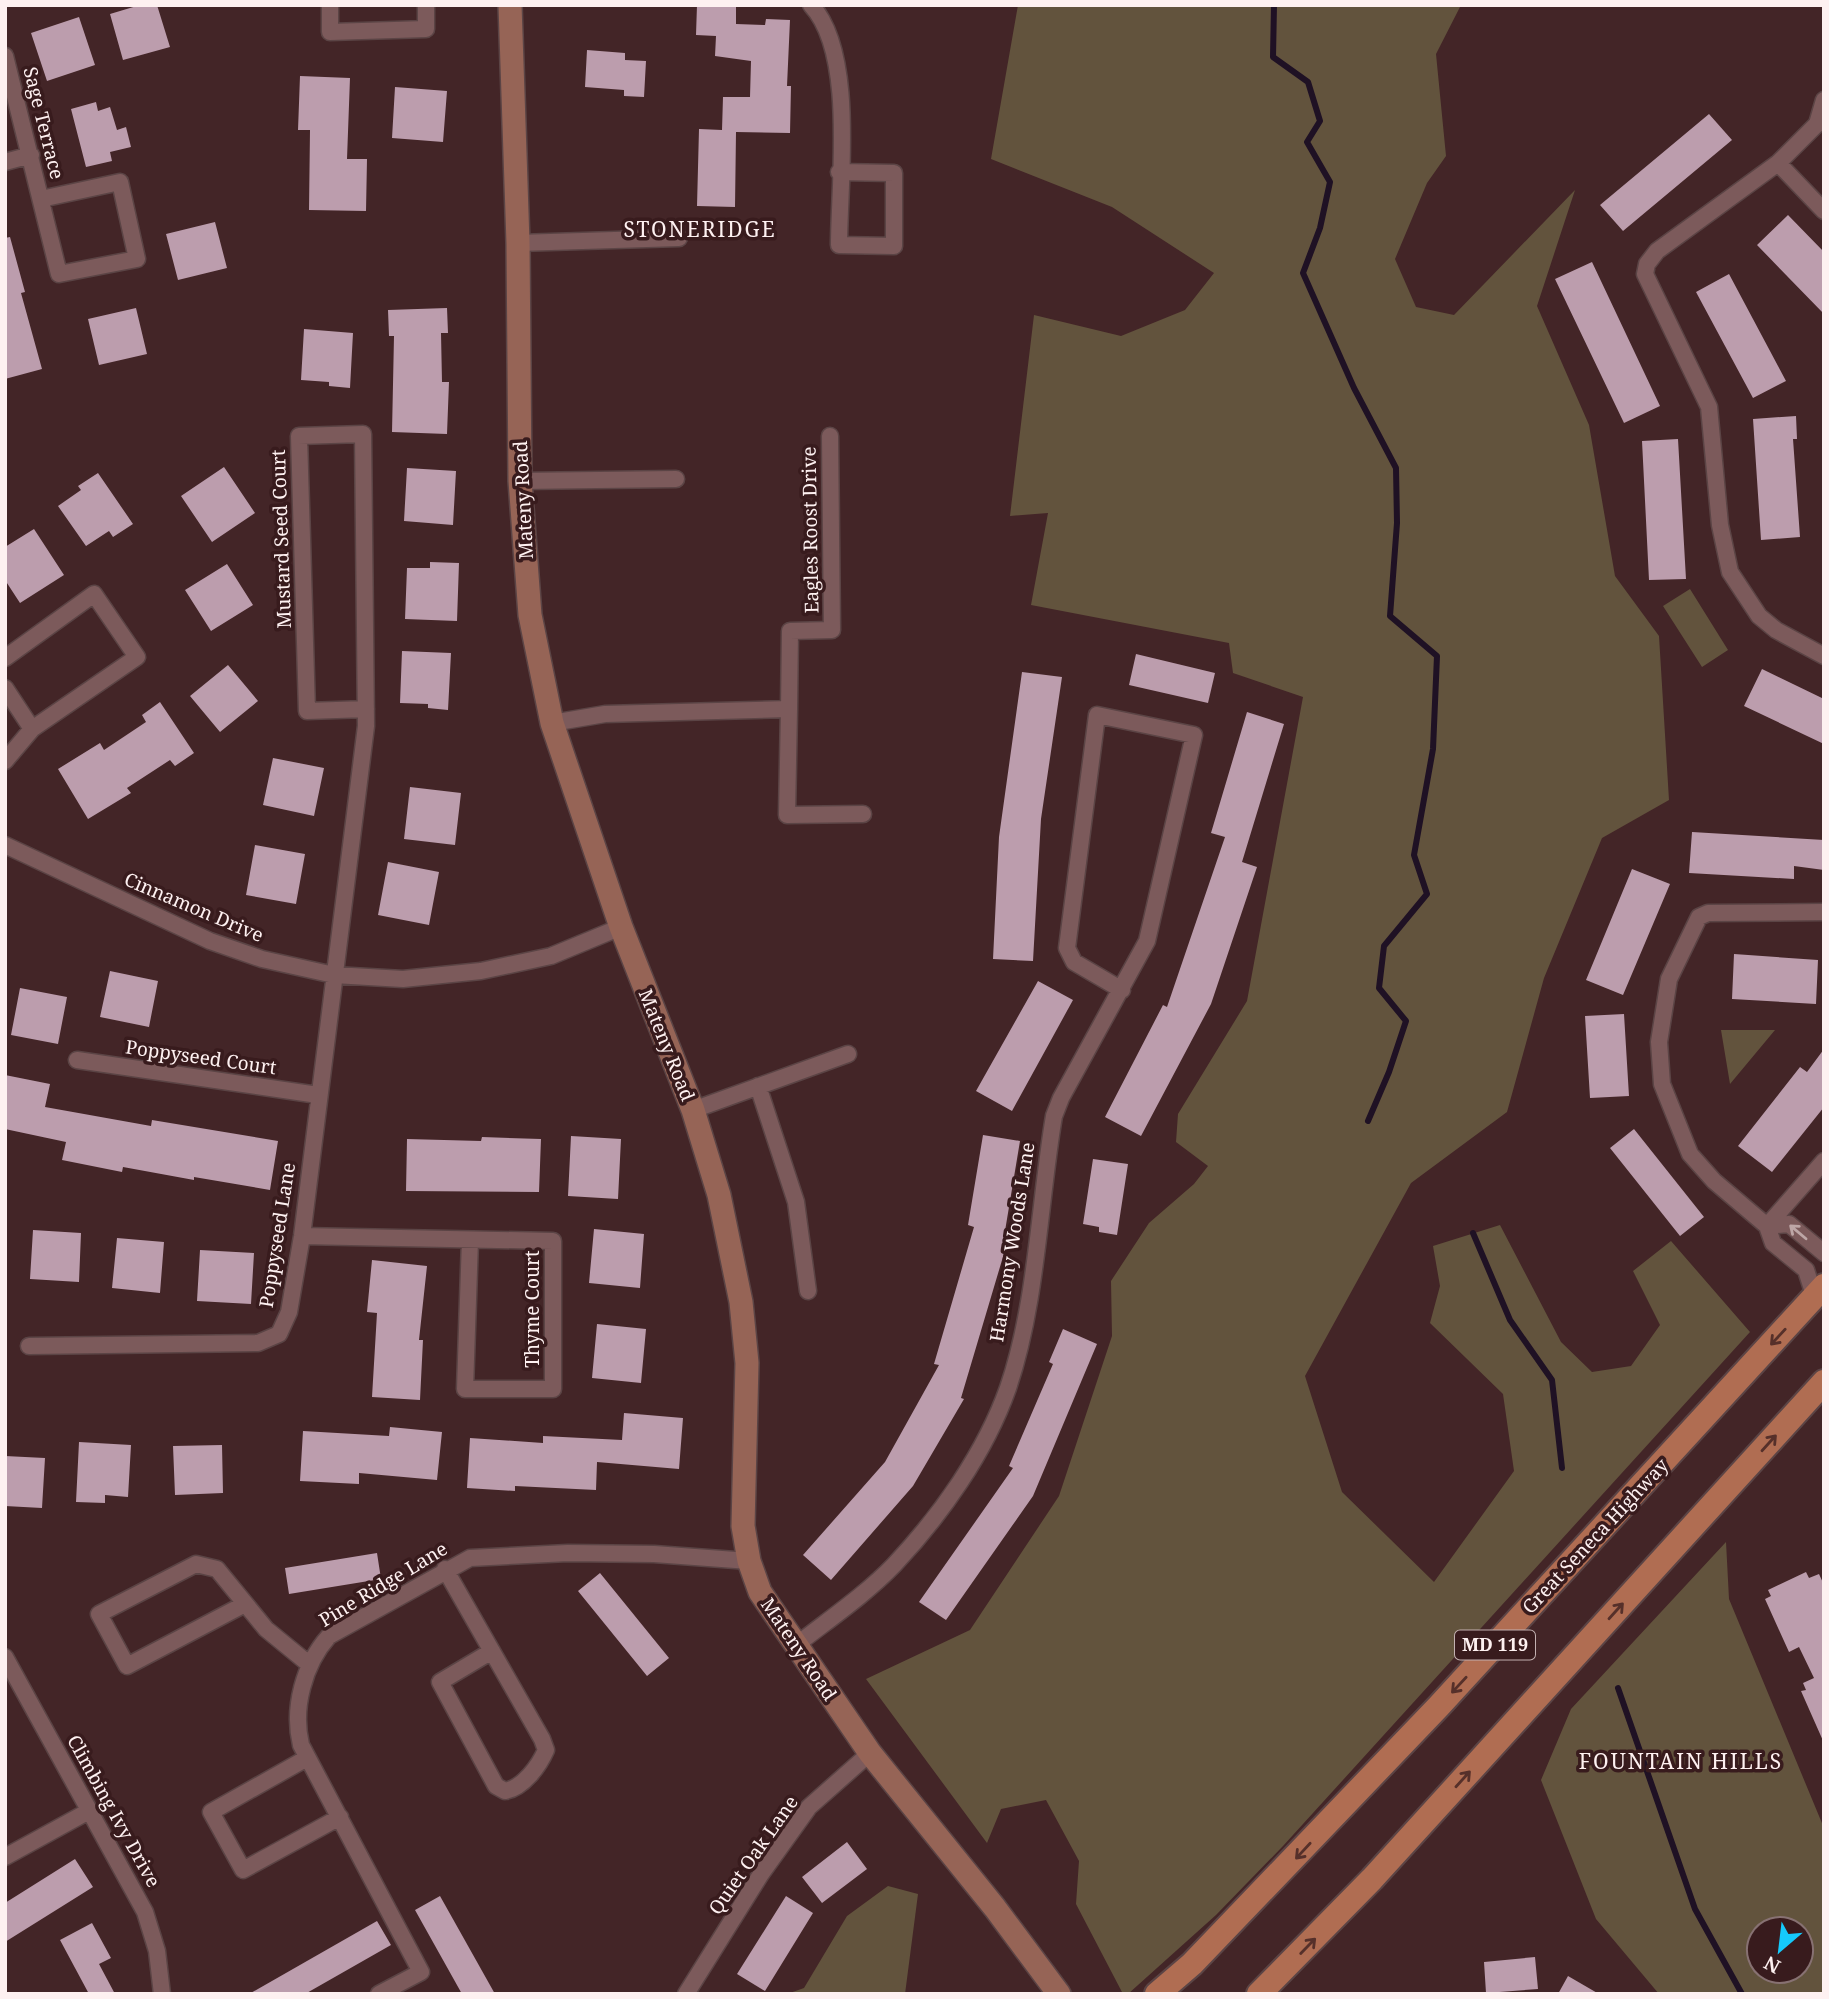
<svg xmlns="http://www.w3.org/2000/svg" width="1829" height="1999" viewBox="0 0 1829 1999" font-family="'Noto Serif',serif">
	<rect width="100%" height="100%" fill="#432527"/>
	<!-- green -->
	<path fill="#62533d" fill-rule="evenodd" d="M 1018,5 L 1461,5 L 1436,54 L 1446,156 L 1427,183 L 1395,259 L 1416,307 L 1454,315 L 1575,190 L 1537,306 L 1589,425 L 1615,576 L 1659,636 L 1669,800 L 1602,838 L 1544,978 L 1507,1112 L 1411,1183 L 1305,1376 L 1342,1492 L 1434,1582 L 1514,1471 L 1503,1394 L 1430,1323 L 1440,1286 L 1433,1246 L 1500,1225 L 1561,1342 L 1592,1372 L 1631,1366 L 1660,1325 L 1633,1271 L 1671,1241 L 1750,1332 L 1283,1846 L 1216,1915 L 1128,1994 L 1123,1994 L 1076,1904 L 1079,1861 L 1046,1800 L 1001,1809 L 987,1843 L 866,1679 L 970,1630 L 1059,1496 L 1112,1336 L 1111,1281 L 1149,1223 L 1194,1184 L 1208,1166 L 1176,1142 L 1178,1114 L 1247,1001 L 1303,697 L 1233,673 L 1229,643 L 1031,605 L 1048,513 L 1010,516 L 1034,315 L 1121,336 L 1185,310 L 1214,273 L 1112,207 L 991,159 Z
		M 1690,589 L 1728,650 L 1702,667 L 1663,606 Z
		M 1721,1030 L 1775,1030 L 1730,1084 Z
		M 1726,1542 L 1729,1599 L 1824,1828 L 1824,1994 L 1659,1994 L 1596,1919 L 1541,1780 L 1571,1709 ZM 1801,1929 L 1801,1971 L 1759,1971 L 1759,1929 Z
		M 888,1886 L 918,1894 L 905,1994 L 787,1994 L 804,1988 L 847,1916 Z"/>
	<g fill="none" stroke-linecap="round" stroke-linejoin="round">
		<!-- stream -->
		<path stroke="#1f1124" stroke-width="6" d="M 1274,5 L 1273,57 L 1308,82 L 1320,121 L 1307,142 L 1330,182 L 1320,228 L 1303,273 L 1354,388 L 1396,468 L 1397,523 L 1390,616 L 1437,656 L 1433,749 L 1414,855 L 1427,894 L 1384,946 L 1379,988 L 1406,1021 L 1389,1072 L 1368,1121
			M 1473,1233 L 1510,1320 L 1552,1380 L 1562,1468
			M 1618,1688 L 1695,1909 L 1742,1994"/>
	</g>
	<!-- building -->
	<path fill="#bc9dad" d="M 140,5 L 157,5 L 170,47 L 123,60 L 110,14 Z
		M 697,5 L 736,5 L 736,24 L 765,25 L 766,19 L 790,20 L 787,86 L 791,86 L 790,133 L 736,132 L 735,207 L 697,206 L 699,129 L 722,130 L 723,97 L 750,97 L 751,61 L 715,56 L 716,36 L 696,35 Z
		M 79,17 L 95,65 L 47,81 L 31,33 Z
		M 587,50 L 625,53 L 625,60 L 646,61 L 644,97 L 624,96 L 624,90 L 585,87 Z
		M 300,76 L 350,78 L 347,159 L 367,159 L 366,211 L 309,210 L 310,130 L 298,130 Z
		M 395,87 L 447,91 L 443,142 L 392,138 Z
		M 96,102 L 98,111 L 110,107 L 117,130 L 126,127 L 131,147 L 110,152 L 112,161 L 86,167 L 71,109 Z
		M 1709,114 L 1732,140 L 1623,231 L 1600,205 Z
		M 1788,215 L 1824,252 L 1824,314 L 1757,245 Z
		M 215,222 L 227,268 L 178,280 L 166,234 Z
		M 10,237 L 25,292 L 21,293 L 42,369 L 5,379 L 5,238 Z
		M 1592,262 L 1660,406 L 1624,423 L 1555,279 Z
		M 1729,274 L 1786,381 L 1753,398 L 1696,292 Z
		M 136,308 L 147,354 L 99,365 L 88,319 Z
		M 447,308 L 448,333 L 441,333 L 442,382 L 449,382 L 447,434 L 392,432 L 394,336 L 389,336 L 388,310 Z
		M 304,329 L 353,333 L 350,388 L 329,386 L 329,382 L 301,380 Z
		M 1796,416 L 1797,439 L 1793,439 L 1800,537 L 1761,540 L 1753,419 Z
		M 1678,439 L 1686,579 L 1649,580 L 1642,441 Z
		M 224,467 L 255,513 L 212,542 L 181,496 Z
		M 407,468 L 456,471 L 453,525 L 404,521 Z
		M 98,473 L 133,524 L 113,537 L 109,531 L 86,546 L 58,506 L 81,490 L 78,486 Z
		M 34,529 L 64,575 L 20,603 L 5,580 L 5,547 Z
		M 430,562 L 459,563 L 457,621 L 405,619 L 407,568 L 430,568 Z
		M 227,564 L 253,605 L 211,631 L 185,590 Z
		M 402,651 L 451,653 L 448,710 L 428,708 L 428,704 L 400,703 Z
		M 1136,654 L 1215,673 L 1208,703 L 1129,685 Z
		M 228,665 L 258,701 L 220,732 L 190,696 Z
		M 1762,669 L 1824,699 L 1824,744 L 1744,706 Z
		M 1022,672 L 1062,677 L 1041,819 L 1033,961 L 993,959 L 999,837 Z
		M 160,702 L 194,753 L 175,766 L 170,760 L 127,788 L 131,793 L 88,819 L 58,769 L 100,743 L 104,750 L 146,722 L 142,715 Z
		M 1247,712 L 1284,724 L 1242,862 L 1257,867 L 1211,1004 L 1141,1136 L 1105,1117 L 1163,1005 L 1167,1007 L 1225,837 L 1211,833 Z
		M 273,758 L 324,768 L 314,816 L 263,805 Z
		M 410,787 L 461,793 L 455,845 L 404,839 Z
		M 1692,832 L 1824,840 L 1824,870 L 1794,866 L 1794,879 L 1689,873 Z
		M 255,845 L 305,854 L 296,904 L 246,895 Z
		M 388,862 L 439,872 L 429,925 L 378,915 Z
		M 1632,869 L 1670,884 L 1623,995 L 1586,980 Z
		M 1734,954 L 1818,960 L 1816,1004 L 1732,999 Z
		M 110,971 L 158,981 L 149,1027 L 100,1017 Z
		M 1038,981 L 1073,1000 L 1012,1111 L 976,1091 Z
		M 20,988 L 67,997 L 58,1044 L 11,1035 Z
		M 1624,1014 L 1629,1096 L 1590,1098 L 1585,1016 Z
		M 1824,1049 L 1824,1107 L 1772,1172 L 1738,1146 L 1800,1067 L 1807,1072 Z
		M 5,1075 L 50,1084 L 45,1107 L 151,1126 L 152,1120 L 278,1141 L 270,1190 L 194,1177 L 194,1180 L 123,1167 L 122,1172 L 62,1160 L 66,1142 L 5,1129 Z
		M 1634,1129 L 1704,1217 L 1680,1236 L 1610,1148 Z
		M 983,1135 L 1020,1141 L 1002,1249 L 1005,1250 L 961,1398 L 964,1399 L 913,1486 L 831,1580 L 803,1555 L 885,1462 L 939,1365 L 934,1364 L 974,1227 L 968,1225 Z
		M 571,1136 L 621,1139 L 618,1199 L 568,1196 Z
		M 482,1137 L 541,1139 L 539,1192 L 406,1191 L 407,1139 L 481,1141 Z
		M 1093,1159 L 1128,1164 L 1117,1235 L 1099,1232 L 1099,1227 L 1083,1224 Z
		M 594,1229 L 644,1234 L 640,1288 L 589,1283 Z
		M 33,1230 L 81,1233 L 79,1282 L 30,1279 Z
		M 117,1238 L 164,1242 L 160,1293 L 112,1288 Z
		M 200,1250 L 254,1253 L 251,1304 L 197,1301 Z
		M 372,1260 L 427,1266 L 419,1340 L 423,1340 L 420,1400 L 372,1397 L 377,1313 L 367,1312 Z
		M 597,1324 L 646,1329 L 641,1383 L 592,1378 Z
		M 1063,1329 L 1097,1344 L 1033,1496 L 946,1620 L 919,1602 L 1013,1468 L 1009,1466 L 1053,1364 L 1049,1362 Z
		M 624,1413 L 683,1418 L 679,1469 L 597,1462 L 596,1490 L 515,1486 L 515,1491 L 467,1488 L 470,1438 L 543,1443 L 543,1436 L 622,1440 Z
		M 390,1427 L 442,1432 L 437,1480 L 359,1473 L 359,1484 L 300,1481 L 303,1431 L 389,1436 Z
		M 79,1442 L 131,1445 L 128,1497 L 105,1495 L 105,1503 L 76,1502 Z
		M 222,1445 L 223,1493 L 175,1495 L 173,1446 Z
		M 5,1456 L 45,1458 L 42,1508 L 5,1506 Z
		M 377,1553 L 381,1579 L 289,1594 L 285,1568 Z
		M 1806,1572 L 1809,1578 L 1819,1574 L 1824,1585 L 1824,1743 L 1801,1691 L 1806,1690 L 1803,1683 L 1814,1678 L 1799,1647 L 1789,1652 L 1765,1599 L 1771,1596 L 1768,1590 Z
		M 600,1573 L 669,1658 L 647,1676 L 578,1591 Z
		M 847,1842 L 867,1869 L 822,1903 L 802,1877 Z
		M 75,1859 L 93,1887 L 5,1942 L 5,1903 Z
		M 440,1896 L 495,1994 L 462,1994 L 415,1910 Z
		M 786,1896 L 813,1913 L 765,1991 L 737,1974 Z
		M 377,1921 L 391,1945 L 305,1994 L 249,1994 Z
		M 92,1923 L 111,1958 L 99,1964 L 115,1994 L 89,1994 L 60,1940 Z
		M 1535,1957 L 1538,1989 L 1486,1993 L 1484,1962 Z
		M 1568,1976 L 1599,1994 L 1558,1994 Z"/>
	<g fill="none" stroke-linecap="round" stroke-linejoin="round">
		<defs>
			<path id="street" d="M 330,5 L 330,32 L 426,29 L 426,5
				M 811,5 C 856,53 839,182 839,245 L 894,246 L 894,173 L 839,172
				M 5,56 L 59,274 L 137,259 L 120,182 L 41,199
				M 1824,122 L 1817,124 L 1778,163 L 1657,251 L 1647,264 L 1645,274 L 1709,407 L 1720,525 L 1730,572 L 1759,616 L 1776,630 L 1824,656
				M 1817,124 L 1824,100
				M 5,162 L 31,155
				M 1778,163 L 1824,211
				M 518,243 L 679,238
				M 520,481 L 676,479
				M 5,658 L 94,594 L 137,657 L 32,729 L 5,761
				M 5,688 L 32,729
				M 789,709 L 790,631 L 832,630 L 830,436
				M 552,723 L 605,714 L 789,709 L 787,815 L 863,814
				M 5,845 L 210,941 L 262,959 L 334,975 L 403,979 L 481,971 L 551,956 L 621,927
				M 77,1060 L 318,1095
				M 758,1086 L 796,1202 L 808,1291
				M 693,1110 L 848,1054
				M 1767,1226 L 1824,1161
				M 1767,1226 L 1789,1224 L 1824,1253
				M 302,1236 L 553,1241 L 553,1389 L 465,1389 L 470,1240
				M 1809,1300 L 1813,1292 L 1806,1270 L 1773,1243 L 1767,1226 L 1714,1181 L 1690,1154 L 1662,1084 L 1659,1042 L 1669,979 L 1699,917 L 1708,913 L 1824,912
				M 29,1346 L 258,1343 L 279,1334 L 289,1312 L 302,1236 L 366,726 L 363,434 L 299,436 L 307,711 L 366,709
				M 445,1569 L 542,1739 L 546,1750 C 539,1766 523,1788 505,1791 L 496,1786 L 440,1682 L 492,1651
				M 245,1604 L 127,1666 L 99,1614 L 196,1564 L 217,1569 L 266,1629 L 310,1665
				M 795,1646 C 828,1620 865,1595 894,1565 C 941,1515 985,1453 1008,1388 C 1037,1303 1039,1204 1054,1116 L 1061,1098 L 1147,941 L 1194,735 L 1097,715 L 1067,948 L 1074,962 L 1122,990
				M 5,1657 L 145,1912 L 157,1951 L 162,1994
				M 307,1758 L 211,1812 L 243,1870 L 340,1817
				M 5,1857 L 89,1811
				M 379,1994 L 421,1972 L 301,1745 C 292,1708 304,1664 329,1636 L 470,1558 L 568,1553 L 654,1554 L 749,1561
				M 686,1994 L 761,1874 L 809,1807 L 870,1753"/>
			<path id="secondary" d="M 510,5 L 518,243 L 520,481 L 530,615 L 552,723 L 621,927 L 693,1110 L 719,1195 L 741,1302 L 747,1363 L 743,1526 L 749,1561 L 760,1592 L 870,1753 L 995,1908 L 1059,1994"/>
			<path id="primary" d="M 1157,1994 L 1192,1964 L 1439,1706 L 1824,1286
				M 1259,1994 L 1372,1879 L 1824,1382"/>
		</defs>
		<!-- street casing -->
		<use href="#street" stroke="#5b4445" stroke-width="19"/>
		<!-- secondary casing -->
		<use href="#secondary" stroke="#5b4445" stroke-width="26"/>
		<!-- primary casing -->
		<use href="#primary" stroke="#5b4445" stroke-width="28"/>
		<!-- street -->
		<use href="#street" stroke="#7c5a5b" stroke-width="16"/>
		<!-- secondary -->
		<use href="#secondary" stroke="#966456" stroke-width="23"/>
		<!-- primary -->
		<use href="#primary" stroke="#b06d52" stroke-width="24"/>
	</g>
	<!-- one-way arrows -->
	<defs><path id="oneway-shaft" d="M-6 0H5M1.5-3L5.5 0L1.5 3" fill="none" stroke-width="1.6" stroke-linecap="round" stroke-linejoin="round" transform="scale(1.75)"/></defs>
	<use stroke="#bda6a6" href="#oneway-shaft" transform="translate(1798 1232) rotate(-140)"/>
	<g stroke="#56302a">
		<use href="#oneway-shaft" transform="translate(1778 1337) rotate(133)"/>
		<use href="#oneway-shaft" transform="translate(1769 1443) rotate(-48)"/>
		<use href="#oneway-shaft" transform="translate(1616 1611) rotate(-48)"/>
		<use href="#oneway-shaft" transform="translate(1459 1685) rotate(133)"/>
		<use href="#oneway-shaft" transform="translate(1463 1779) rotate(-48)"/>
		<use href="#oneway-shaft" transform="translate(1303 1851) rotate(133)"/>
		<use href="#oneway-shaft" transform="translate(1308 1946) rotate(-46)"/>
	</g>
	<g text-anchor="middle" stroke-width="7" stroke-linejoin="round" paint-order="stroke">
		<!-- shield labels -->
		<rect fill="#381b1d" stroke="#c3b1b1" stroke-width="2" x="1455" y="1630.5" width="80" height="29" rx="5"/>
		<g font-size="18" font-weight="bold" fill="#fef1f1">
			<text x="1495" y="1651">MD 119</text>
		</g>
		<!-- street labels -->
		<g font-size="19" fill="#fef1f1" stroke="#381b1d">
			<text transform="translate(44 123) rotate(76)" y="7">Sage Terrace</text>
			<text transform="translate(523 500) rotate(-93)" y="7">Mateny Road</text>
			<text transform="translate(810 530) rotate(-91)" y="7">Eagles Roost Drive</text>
			<text transform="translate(281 539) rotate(-92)" y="7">Mustard Seed Court</text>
			<text transform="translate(194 907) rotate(23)" y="7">Cinnamon Drive</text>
			<text transform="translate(667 1045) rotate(68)" y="7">Mateny Road</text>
			<text transform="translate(201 1057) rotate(8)" y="7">Poppyseed Court</text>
			<text transform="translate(277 1235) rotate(-81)" y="7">Poppyseed Lane</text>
			<text transform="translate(1012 1242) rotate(-81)" y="7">Harmony Woods Lane</text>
			<text transform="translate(532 1309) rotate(-90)" y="7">Thyme Court</text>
			<text transform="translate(1595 1536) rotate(-47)" y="7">Great Seneca Highway</text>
			<text transform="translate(383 1584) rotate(-31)" y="7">Pine Ridge Lane</text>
			<text transform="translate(799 1649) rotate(56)" y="7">Mateny Road</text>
			<text transform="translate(114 1811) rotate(61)" y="7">Climbing Ivy Drive</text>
			<text transform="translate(753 1855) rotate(-55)" y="7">Quiet Oak Lane</text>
		</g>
		<!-- neighbourhood labels -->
		<g font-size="21" letter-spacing="2" fill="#fef1f1" stroke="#381b1d">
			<text x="700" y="237">STONERIDGE</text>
			<text x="1681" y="1769">FOUNTAIN HILLS</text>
		</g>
	</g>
	<!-- border -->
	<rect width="1829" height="1999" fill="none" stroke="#fef1f1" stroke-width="14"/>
	<!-- north arrow -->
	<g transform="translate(1780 1950) rotate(208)"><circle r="33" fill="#381b1d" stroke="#877172" stroke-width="2"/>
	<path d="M0-5L12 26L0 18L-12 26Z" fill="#15cafb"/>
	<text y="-10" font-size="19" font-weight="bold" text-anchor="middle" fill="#fef1f1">N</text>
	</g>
</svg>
